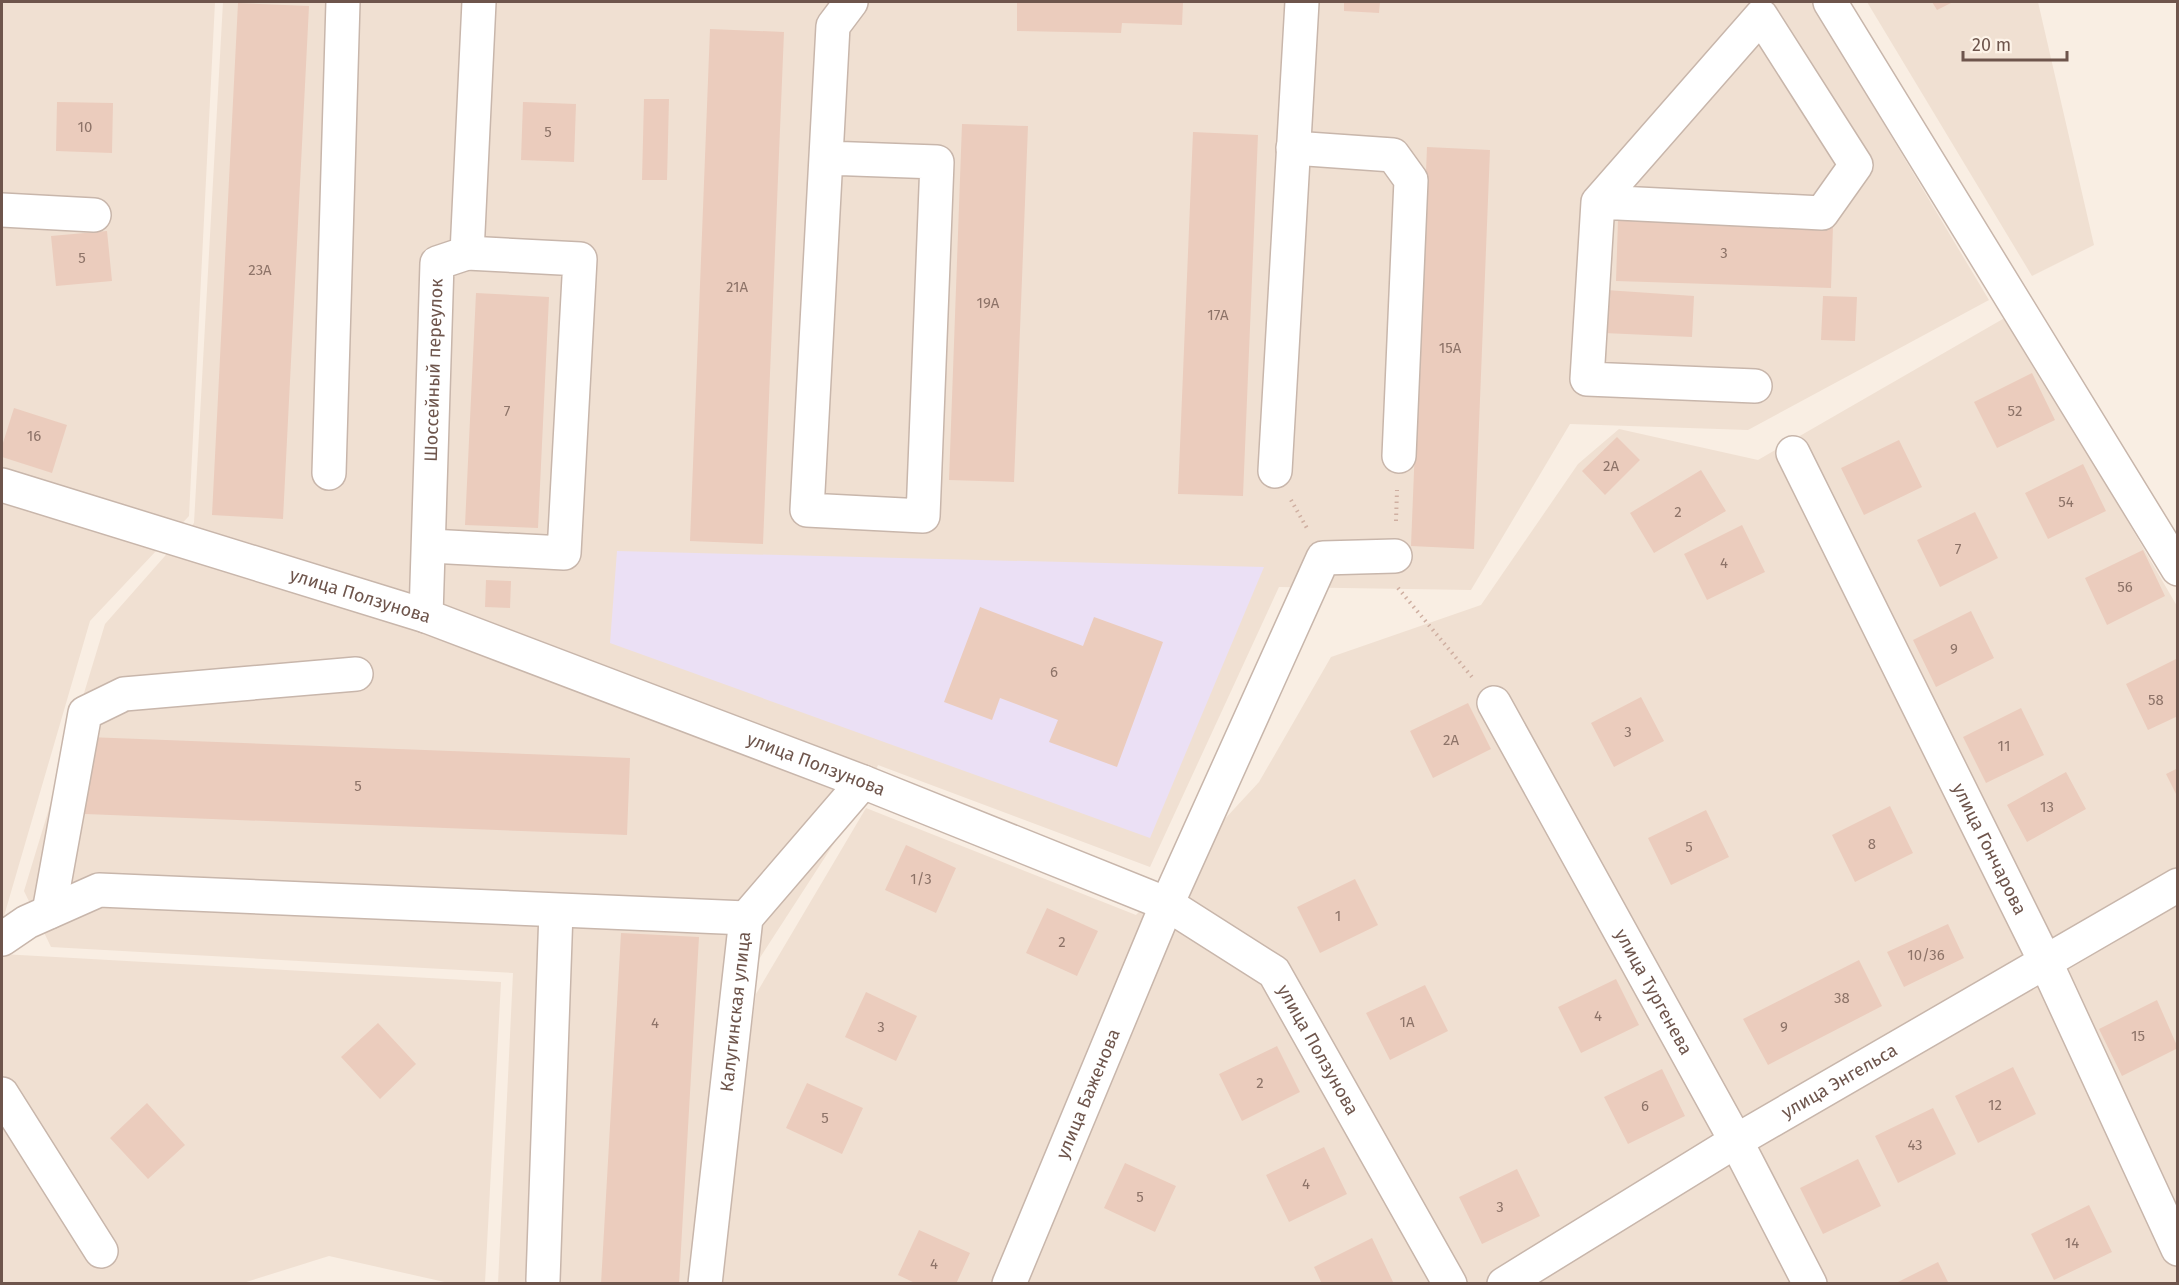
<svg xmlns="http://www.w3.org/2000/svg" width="2179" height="1285" viewBox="0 0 2179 1285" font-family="'Fira Sans',sans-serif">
	<rect width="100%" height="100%" fill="#f9eee3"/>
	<!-- residential -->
	<path fill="#f0e0d2" d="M 2,2 L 215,2 L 189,516 L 90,621 L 2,923 Z
		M 223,2 L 1811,2 L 1989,300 L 1748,430 L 1570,424 L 1471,590 L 1279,587 L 1150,867 L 878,765 L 866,794 L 750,973 L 701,1283 L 498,1283 L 513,973 L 51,947 L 24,891 L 105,624 L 194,523 Z
		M 1867,2 L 2038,2 L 2094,245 L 2032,276 Z
		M 2008,316 L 2177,606 L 2177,1283 L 717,1284 L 756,994 L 866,808 L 1136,915 L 1259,782 L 1331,657 L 1481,605 L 1578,464 L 1619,429 L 1758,460 Z
		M 2,954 L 501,982 L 485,1283 L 449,1283 L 329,1256 L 243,1283 L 2,1283 Z"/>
	<!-- education -->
	<path fill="#ebe0f5" d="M 617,551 L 1264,567 L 1150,838 L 610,643 Z"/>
	<!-- building -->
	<path fill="#ebccbd" d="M 1017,2 L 1183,2 L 1182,25 L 1122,23 L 1121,33 L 1017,31 Z
		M 1344,2 L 1380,2 L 1379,13 L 1344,11 Z
		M 1932,2 L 1953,2 L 1937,10 Z
		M 238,3 L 309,6 L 283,519 L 212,515 Z
		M 710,29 L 784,32 L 763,544 L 690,541 Z
		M 644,99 L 669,99 L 667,180 L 642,180 Z
		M 57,102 L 113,103 L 112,153 L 56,151 Z
		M 523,102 L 576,104 L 574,162 L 521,160 Z
		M 962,124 L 1028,126 L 1014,482 L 949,480 Z
		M 1193,132 L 1258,135 L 1243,496 L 1178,494 Z
		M 1427,147 L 1490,150 L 1474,549 L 1411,546 Z
		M 1618,220 L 1833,226 L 1831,288 L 1616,281 Z
		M 107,231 L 112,281 L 56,286 L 51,236 Z
		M 1606,290 L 1694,296 L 1692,337 L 1604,333 Z
		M 476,293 L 549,297 L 538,528 L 465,525 Z
		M 1823,296 L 1857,297 L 1855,341 L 1821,340 Z
		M 2032,373 L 2055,420 L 1997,448 L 1974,402 Z
		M 14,408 L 67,425 L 52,473 L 2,457 L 2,446 Z
		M 1617,437 L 1640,460 L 1605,495 L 1582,471 Z
		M 1899,440 L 1922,487 L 1864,515 L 1841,468 Z
		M 2083,464 L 2106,511 L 2048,539 L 2025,493 Z
		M 1701,470 L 1726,511 L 1654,553 L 1630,513 Z
		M 1975,512 L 1998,558 L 1940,587 L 1917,540 Z
		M 1742,525 L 1765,572 L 1707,600 L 1684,554 Z
		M 2143,550 L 2165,596 L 2107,625 L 2085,578 Z
		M 486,580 L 511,581 L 510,608 L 485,607 Z
		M 980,607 L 1083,646 L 1094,617 L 1163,642 L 1117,767 L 1049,742 L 1058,720 L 1000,698 L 992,720 L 944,702 Z
		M 1971,611 L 1994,658 L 1936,687 L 1913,640 Z
		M 2178,658 L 2178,716 L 2148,730 L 2126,684 Z
		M 1641,697 L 1664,741 L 1614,767 L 1591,723 Z
		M 1468,703 L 1491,749 L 1433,778 L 1410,731 Z
		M 2021,708 L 2044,755 L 1986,783 L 1963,737 Z
		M 88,737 L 630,758 L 627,835 L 85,814 Z
		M 2178,768 L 2178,798 L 2166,774 Z
		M 2066,772 L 2086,809 L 2027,842 L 2007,805 Z
		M 1890,806 L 1913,853 L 1855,882 L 1832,835 Z
		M 1706,810 L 1729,857 L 1671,885 L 1648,838 Z
		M 906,845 L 956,868 L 936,913 L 885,890 Z
		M 1355,879 L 1378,925 L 1320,953 L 1297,907 Z
		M 1047,908 L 1098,931 L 1077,976 L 1026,953 Z
		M 1948,924 L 1964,958 L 1904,987 L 1887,952 Z
		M 621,933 L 699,937 L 679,1284 L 601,1284 Z
		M 1859,960 L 1882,1006 L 1768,1065 L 1743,1019 Z
		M 1616,979 L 1639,1025 L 1581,1053 L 1558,1007 Z
		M 1425,985 L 1448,1031 L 1390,1060 L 1366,1013 Z
		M 866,992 L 917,1016 L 896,1061 L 845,1037 Z
		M 2157,1000 L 2178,1048 L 2122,1076 L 2099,1029 Z
		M 378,1023 L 416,1064 L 380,1099 L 341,1057 Z
		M 1277,1046 L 1300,1092 L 1242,1121 L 1219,1074 Z
		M 2013,1067 L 2036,1114 L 1978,1143 L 1955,1096 Z
		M 1662,1069 L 1685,1116 L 1628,1144 L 1604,1097 Z
		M 807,1083 L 863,1108 L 842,1154 L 786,1128 Z
		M 147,1103 L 185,1145 L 148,1179 L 110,1138 Z
		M 1933,1108 L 1956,1154 L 1898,1183 L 1875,1136 Z
		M 1324,1147 L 1347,1194 L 1289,1222 L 1266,1175 Z
		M 1858,1159 L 1881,1206 L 1823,1234 L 1800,1188 Z
		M 1125,1163 L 1176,1186 L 1155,1232 L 1104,1208 Z
		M 1517,1169 L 1540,1216 L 1482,1244 L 1459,1197 Z
		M 2089,1205 L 2112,1252 L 2054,1280 L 2031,1234 Z
		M 919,1230 L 970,1253 L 956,1284 L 917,1284 L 898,1275 Z
		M 1372,1238 L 1394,1284 L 1322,1284 L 1314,1267 Z
		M 1938,1262 L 1949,1284 L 1894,1284 Z"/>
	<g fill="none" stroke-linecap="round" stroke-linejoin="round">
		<defs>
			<g id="minor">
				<path d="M 1830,2 L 2178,569"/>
				<path d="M 1293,148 L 1393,155 L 1411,180 L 1399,456"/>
				<path d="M 826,158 L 937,162 L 923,516 L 807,510 L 833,26 L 851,2"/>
				<path d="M 1598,202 L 1822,213 L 1856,165 L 1761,16 L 1598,202 L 1587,379 L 1755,386"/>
				<path d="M 2,210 L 94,215"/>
				<path id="s1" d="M 1793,453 L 2045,961 L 2178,1249"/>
				<path d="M 1275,471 L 1302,2"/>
				<path d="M 329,473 L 343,2"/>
				<path id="s2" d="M 2,485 L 426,616 L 863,782 L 1167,904 L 1274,972 L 1450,1284"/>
				<path d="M 430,546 L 564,553 L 580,259 L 467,253"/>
				<path id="s3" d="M 426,616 L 437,263 L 467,253 L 479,2"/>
				<path id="s4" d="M 1494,703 L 1736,1141 L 1810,1284"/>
				<path d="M 49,912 L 85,713 L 124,694 L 356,674"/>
				<path d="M 2,939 L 27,922 L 99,890 L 746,918"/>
				<path d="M 2,1094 L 101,1251"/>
				<path d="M 543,1280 L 556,911"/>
				<path id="s5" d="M 705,1284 L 746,918 L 863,782"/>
				<path id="s6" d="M 1009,1284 L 1167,904 L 1323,558 L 1395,556"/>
				<path id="s7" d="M 1504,1284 L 1736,1141 L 2178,885"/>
			</g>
		</defs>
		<!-- minor casing -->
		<use href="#minor" stroke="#c8b6ab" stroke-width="36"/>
		<!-- path -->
		<path stroke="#cfafa1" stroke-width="4" stroke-dasharray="1.5 4.5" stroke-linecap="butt" d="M 1291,500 L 1308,530
			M 1396,521 L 1397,490
			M 1398,588 L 1472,677"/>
		<!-- minor -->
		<use href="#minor" stroke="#fff" stroke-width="33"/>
	</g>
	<g text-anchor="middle" stroke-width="4.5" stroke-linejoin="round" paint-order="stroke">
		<!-- number labels -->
		<g font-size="15" fill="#8d7368">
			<text x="85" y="132">10</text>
			<text x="548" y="137">5</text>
			<text x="1724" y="258">3</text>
			<text x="82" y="263">5</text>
			<text x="260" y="275">23А</text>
			<text x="737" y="292">21А</text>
			<text x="988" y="308">19А</text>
			<text x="1218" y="320">17А</text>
			<text x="1450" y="353">15А</text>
			<text x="507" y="416">7</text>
			<text x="2015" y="416">52</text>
			<text x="34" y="441">16</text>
			<text x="1611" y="471">2А</text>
			<text x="2066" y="507">54</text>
			<text x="1678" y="517">2</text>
			<text x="1958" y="554">7</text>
			<text x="1724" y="568">4</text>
			<text x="2125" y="592">56</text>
			<text x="1954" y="654">9</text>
			<text x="1054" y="677">6</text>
			<text x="2156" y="705">58</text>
			<text x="1628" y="737">3</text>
			<text x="1451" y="745">2А</text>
			<text x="2004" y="751">11</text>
			<text x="358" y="791">5</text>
			<text x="2047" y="812">13</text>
			<text x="1872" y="849">8</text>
			<text x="1689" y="852">5</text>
			<text x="921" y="884">1/3</text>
			<text x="1338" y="921">1</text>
			<text x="1062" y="947">2</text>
			<text x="1926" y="960">10/36</text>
			<text x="1842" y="1003">38</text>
			<text x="1598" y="1021">4</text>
			<text x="1407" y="1027">1А</text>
			<text x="655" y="1028">4</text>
			<text x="881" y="1032">3</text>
			<text x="1784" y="1032">9</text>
			<text x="2138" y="1041">15</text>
			<text x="1260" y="1088">2</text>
			<text x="1995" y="1110">12</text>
			<text x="1645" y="1111">6</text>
			<text x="825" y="1123">5</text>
			<text x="1915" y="1150">43</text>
			<text x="1306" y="1189">4</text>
			<text x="1140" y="1202">5</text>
			<text x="1500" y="1212">3</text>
			<text x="2072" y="1248">14</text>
			<text x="934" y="1269">4</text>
		</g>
		<!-- street labels -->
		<g font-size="18" fill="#6e554c" stroke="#fdf3e8">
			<text dy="6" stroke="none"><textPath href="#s3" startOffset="246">Шоссейный переулок</textPath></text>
			<text dy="6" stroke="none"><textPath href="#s2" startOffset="375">улица Ползунова</textPath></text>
			<text dy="6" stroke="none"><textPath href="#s2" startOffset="861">улица Ползунова</textPath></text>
			<text dy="6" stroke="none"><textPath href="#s1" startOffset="442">улица Гончарова</textPath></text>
			<text dy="6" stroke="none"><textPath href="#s4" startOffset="330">улица Тургенева</textPath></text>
			<text dy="6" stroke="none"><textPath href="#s5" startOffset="274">Калугинская улица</textPath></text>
			<text dy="6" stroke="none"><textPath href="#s2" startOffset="1455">улица Ползунова</textPath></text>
			<text dy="6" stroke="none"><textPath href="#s7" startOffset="392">улица Энгельса</textPath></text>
			<text dy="6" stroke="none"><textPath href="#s6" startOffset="206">улица Баженова</textPath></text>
		</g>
	</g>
	<!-- border -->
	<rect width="2179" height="1285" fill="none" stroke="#6e554c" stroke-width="6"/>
	<!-- scale -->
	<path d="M1963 51v9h104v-9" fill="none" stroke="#6e554c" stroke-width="3"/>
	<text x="1972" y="51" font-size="18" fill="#6e554c" stroke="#fdf3e8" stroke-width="4.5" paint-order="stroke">20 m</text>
</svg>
